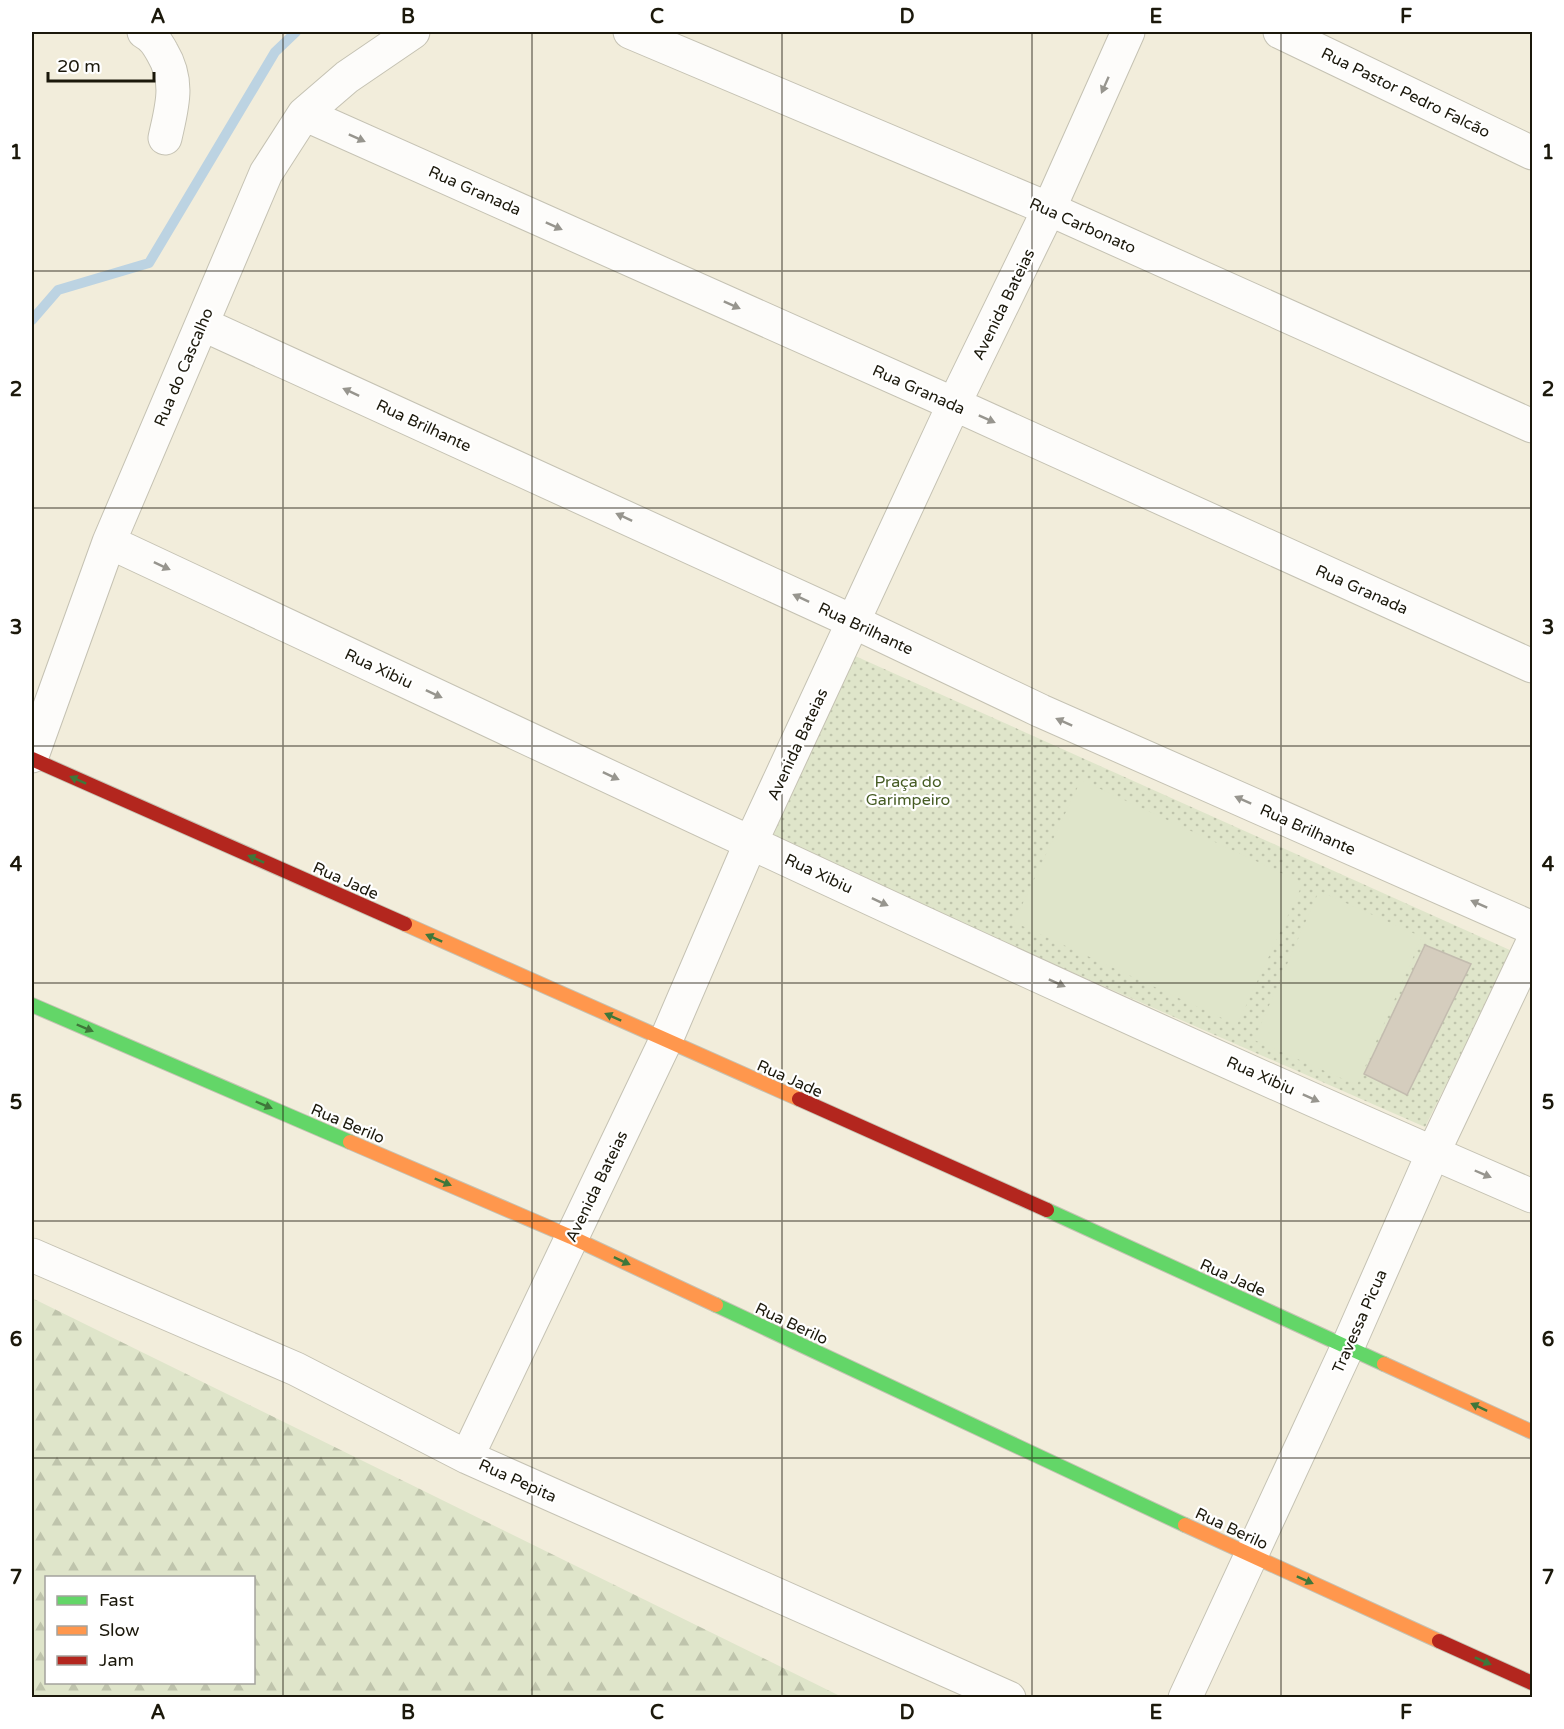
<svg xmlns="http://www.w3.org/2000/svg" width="1564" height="1729" viewBox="0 0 1564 1729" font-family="'Varela Round',sans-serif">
	<defs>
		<pattern id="forest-firs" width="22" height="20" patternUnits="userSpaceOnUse" patternTransform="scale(1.5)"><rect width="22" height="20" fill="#dfe5ca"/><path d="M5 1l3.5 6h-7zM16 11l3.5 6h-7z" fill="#bfc4ac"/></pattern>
		<pattern id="park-dots" width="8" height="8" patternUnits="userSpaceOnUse" patternTransform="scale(1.5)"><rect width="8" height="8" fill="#dfe5ca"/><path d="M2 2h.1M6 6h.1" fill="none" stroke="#bfc4ac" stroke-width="1.8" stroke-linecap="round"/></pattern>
	</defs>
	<rect width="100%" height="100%" fill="#f2eddb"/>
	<!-- forest -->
	<path fill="url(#forest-firs)" fill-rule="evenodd" d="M 32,1298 L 842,1697 L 32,1697 ZM 46,1578 L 254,1578 L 254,1682 L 46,1682 Z"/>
	<!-- park -->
	<path fill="url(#park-dots)" d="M 853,655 L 1512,951 L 1425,1127 L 768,839 Z"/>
	<!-- pitch -->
	<path fill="#dfe5ca" d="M 1081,780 L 1303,883 L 1237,1025 L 1014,922 Z
		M 1319,891 L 1422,937 L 1357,1085 L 1254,1040 Z"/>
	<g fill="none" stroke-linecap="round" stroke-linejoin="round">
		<!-- stream -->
		<path stroke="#bcd3e2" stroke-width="10" d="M 32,320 L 58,290 L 149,263 L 275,52 L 296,32"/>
	</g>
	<!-- building -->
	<path fill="#d5cdbe" stroke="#c3bcaf" stroke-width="1.5" d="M 1425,945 L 1471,964 L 1407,1095 L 1364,1074 Z"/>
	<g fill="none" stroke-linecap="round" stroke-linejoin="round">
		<defs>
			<path id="street" d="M 144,32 C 153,37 157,43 162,52 C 180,82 172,106 165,138
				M 630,32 L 1049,209 L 1532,426
				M 1280,32 L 1532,153
				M 304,114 L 954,404 L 1532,666
				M 202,324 L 854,622 L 1041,711 L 1532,928
				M 109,542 C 582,763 1053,989 1532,1196
				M 32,756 L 109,542 L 266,173 L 304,114 L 347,77 L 413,32
				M 32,1255 L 296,1369 L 467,1457 L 1009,1698
				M 467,1457 L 666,1040 L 751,842 L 954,404 L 1049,209 L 1128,32
				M 1185,1698 L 1348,1346 L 1433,1153 L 1532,944"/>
			<path id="fast" d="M 32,1005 L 350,1142
				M 1047,1210 L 1384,1364
				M 716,1305 L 1185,1525"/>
			<path id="slow" d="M 405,924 L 799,1099
				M 350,1142 L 571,1237 L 716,1305
				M 1384,1364 L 1532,1432
				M 1185,1525 L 1439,1641"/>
			<path id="jam" d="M 32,759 L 405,924
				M 799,1099 L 1047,1210
				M 1439,1641 L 1532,1683"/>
		</defs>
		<!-- street casing -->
		<use href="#street" stroke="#c5c2b3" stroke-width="35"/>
		<!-- fast casing -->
		<use href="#fast" stroke="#c5c2b3" stroke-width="16"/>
		<!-- slow casing -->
		<use href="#slow" stroke="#c5c2b3" stroke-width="16"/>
		<!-- jam casing -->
		<use href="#jam" stroke="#c5c2b3" stroke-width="16"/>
		<!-- street -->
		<use href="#street" stroke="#fdfcfa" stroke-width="33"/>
		<!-- fast -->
		<use href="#fast" stroke="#63d668" stroke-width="14"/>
		<!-- slow -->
		<use href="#slow" stroke="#ff974d" stroke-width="14"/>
		<!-- jam -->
		<use href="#jam" stroke="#b3261e" stroke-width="14"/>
	</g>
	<!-- one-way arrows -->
	<defs><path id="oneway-solid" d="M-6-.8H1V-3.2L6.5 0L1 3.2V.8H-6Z" transform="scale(1.5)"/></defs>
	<g fill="#97958e">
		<use href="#oneway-solid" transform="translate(1105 85) rotate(114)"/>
		<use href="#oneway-solid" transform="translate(357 138) rotate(24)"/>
		<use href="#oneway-solid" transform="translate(554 226) rotate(24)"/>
		<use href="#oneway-solid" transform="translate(732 305) rotate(24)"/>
		<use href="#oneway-solid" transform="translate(351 392) rotate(-155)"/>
		<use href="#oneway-solid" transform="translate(987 419) rotate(24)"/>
		<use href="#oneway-solid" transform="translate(624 517) rotate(-155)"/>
		<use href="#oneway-solid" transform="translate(162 566) rotate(25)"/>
		<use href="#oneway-solid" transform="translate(801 598) rotate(-155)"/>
		<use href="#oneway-solid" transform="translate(434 694) rotate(25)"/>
		<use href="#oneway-solid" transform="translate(1064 722) rotate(-156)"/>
		<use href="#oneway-solid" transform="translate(611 776) rotate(25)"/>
		<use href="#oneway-solid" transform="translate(1243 800) rotate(-156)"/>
		<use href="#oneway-solid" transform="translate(880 902) rotate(25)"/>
		<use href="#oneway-solid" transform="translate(1479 904) rotate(-156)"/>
		<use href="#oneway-solid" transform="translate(1057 983) rotate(24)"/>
		<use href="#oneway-solid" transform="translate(1311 1098) rotate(24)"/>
		<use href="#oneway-solid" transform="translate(1483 1174) rotate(23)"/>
	</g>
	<g fill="#3f773a">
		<use href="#oneway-solid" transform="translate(78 780) rotate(-156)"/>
		<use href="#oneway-solid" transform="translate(256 859) rotate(-156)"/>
		<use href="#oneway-solid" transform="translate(434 938) rotate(-156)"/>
		<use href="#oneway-solid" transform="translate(613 1017) rotate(-156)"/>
		<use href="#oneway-solid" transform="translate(85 1028) rotate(23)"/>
		<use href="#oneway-solid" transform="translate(264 1105) rotate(23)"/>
		<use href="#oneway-solid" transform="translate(443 1182) rotate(23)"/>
		<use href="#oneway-solid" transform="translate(622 1261) rotate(25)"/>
		<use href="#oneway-solid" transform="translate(1479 1407) rotate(-155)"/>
		<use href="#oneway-solid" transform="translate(1305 1580) rotate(24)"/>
		<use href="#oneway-solid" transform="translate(1483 1661) rotate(24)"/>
	</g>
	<!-- grid -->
	<path fill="none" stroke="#1b180b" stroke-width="1.5" stroke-opacity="0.55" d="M 283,32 L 283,1698M 532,32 L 532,1698M 782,32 L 782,1698M 1032,32 L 1032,1698M 1281,32 L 1281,1698M 32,271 L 1532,271M 32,508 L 1532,508M 32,746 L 1532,746M 32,983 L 1532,983M 32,1221 L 1532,1221M 32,1458 L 1532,1458"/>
	<g text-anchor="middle" stroke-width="4.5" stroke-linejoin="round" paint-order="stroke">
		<!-- street labels -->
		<g font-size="16" fill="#1b180b" stroke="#fff">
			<text transform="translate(1406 92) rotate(26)" y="6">Rua Pastor Pedro Falcão</text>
			<text transform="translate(475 190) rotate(24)" y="6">Rua Granada</text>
			<text transform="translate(1083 225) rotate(24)" y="6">Rua Carbonato</text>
			<text transform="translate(1003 304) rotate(-64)" y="6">Avenida Bateias</text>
			<text transform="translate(183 367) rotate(-67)" y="6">Rua do Cascalho</text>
			<text transform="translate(919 389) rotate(24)" y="6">Rua Granada</text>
			<text transform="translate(424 425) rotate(25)" y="6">Rua Brilhante</text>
			<text transform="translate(1362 589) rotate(24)" y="6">Rua Granada</text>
			<text transform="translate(866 628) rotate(25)" y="6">Rua Brilhante</text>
			<text transform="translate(379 668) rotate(25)" y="6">Rua Xibiu</text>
			<text transform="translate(797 744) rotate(-65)" y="6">Avenida Bateias</text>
			<text transform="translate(1308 829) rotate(24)" y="6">Rua Brilhante</text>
			<text transform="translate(819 873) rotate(25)" y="6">Rua Xibiu</text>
			<text transform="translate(346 880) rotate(24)" y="6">Rua Jade</text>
			<text transform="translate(1261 1075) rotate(24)" y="6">Rua Xibiu</text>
			<text transform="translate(790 1078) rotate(24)" y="6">Rua Jade</text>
			<text transform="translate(348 1123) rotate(23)" y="6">Rua Berilo</text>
			<text transform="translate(596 1186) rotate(-64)" y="6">Avenida Bateias</text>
			<text transform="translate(1233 1277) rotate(24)" y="6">Rua Jade</text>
			<text transform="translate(1359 1321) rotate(-66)" y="6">Travessa Picua</text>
			<text transform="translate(792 1323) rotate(25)" y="6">Rua Berilo</text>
			<text transform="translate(518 1480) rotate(24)" y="6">Rua Pepita</text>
			<text transform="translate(1232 1528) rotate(25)" y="6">Rua Berilo</text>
		</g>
		<!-- park labels -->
		<g font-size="16" fill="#465c24" stroke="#fff">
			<text x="908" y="787">Praça do<tspan x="908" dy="18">Garimpeiro</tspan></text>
		</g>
	</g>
	<!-- border -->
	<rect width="1564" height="1729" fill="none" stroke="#ffffff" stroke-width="66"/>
	<!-- legend -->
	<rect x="45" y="1576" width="210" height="108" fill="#ffffff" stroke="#a4a39d" stroke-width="1.5"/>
	<rect x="57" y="1596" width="30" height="9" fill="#63d668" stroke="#a4a39d" stroke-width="1.5"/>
	<text x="99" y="1606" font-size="18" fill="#1b180b">Fast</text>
	<rect x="57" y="1626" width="30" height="9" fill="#ff974d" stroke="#a4a39d" stroke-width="1.5"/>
	<text x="99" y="1636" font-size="18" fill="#1b180b">Slow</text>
	<rect x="57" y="1656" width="30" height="9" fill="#b3261e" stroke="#a4a39d" stroke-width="1.5"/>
	<text x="99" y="1666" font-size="18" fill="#1b180b">Jam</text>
	<!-- scale -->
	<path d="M48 72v9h106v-9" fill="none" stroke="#1b180b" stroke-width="3"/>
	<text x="57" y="72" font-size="18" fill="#1b180b" stroke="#ffffff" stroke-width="4.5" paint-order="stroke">20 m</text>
	<rect x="33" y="33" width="1498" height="1663" fill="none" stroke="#1b180b" stroke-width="2"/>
	<g font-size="20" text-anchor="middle" font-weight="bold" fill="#1b180b">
		<text x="158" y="23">A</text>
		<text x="408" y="23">B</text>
		<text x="657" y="23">C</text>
		<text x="907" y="23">D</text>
		<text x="1156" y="23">E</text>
		<text x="1406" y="23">F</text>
		<text x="16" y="159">1</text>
		<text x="1548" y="159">1</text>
		<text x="16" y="396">2</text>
		<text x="1548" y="396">2</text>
		<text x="16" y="634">3</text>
		<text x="1548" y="634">3</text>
		<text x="16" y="871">4</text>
		<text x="1548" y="871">4</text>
		<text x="16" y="1109">5</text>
		<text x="1548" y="1109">5</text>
		<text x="16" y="1346">6</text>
		<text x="1548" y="1346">6</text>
		<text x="16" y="1584">7</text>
		<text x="1548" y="1584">7</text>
		<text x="158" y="1719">A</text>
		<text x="408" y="1719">B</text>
		<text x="657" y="1719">C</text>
		<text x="907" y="1719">D</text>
		<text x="1156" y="1719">E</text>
		<text x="1406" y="1719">F</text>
	</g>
</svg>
